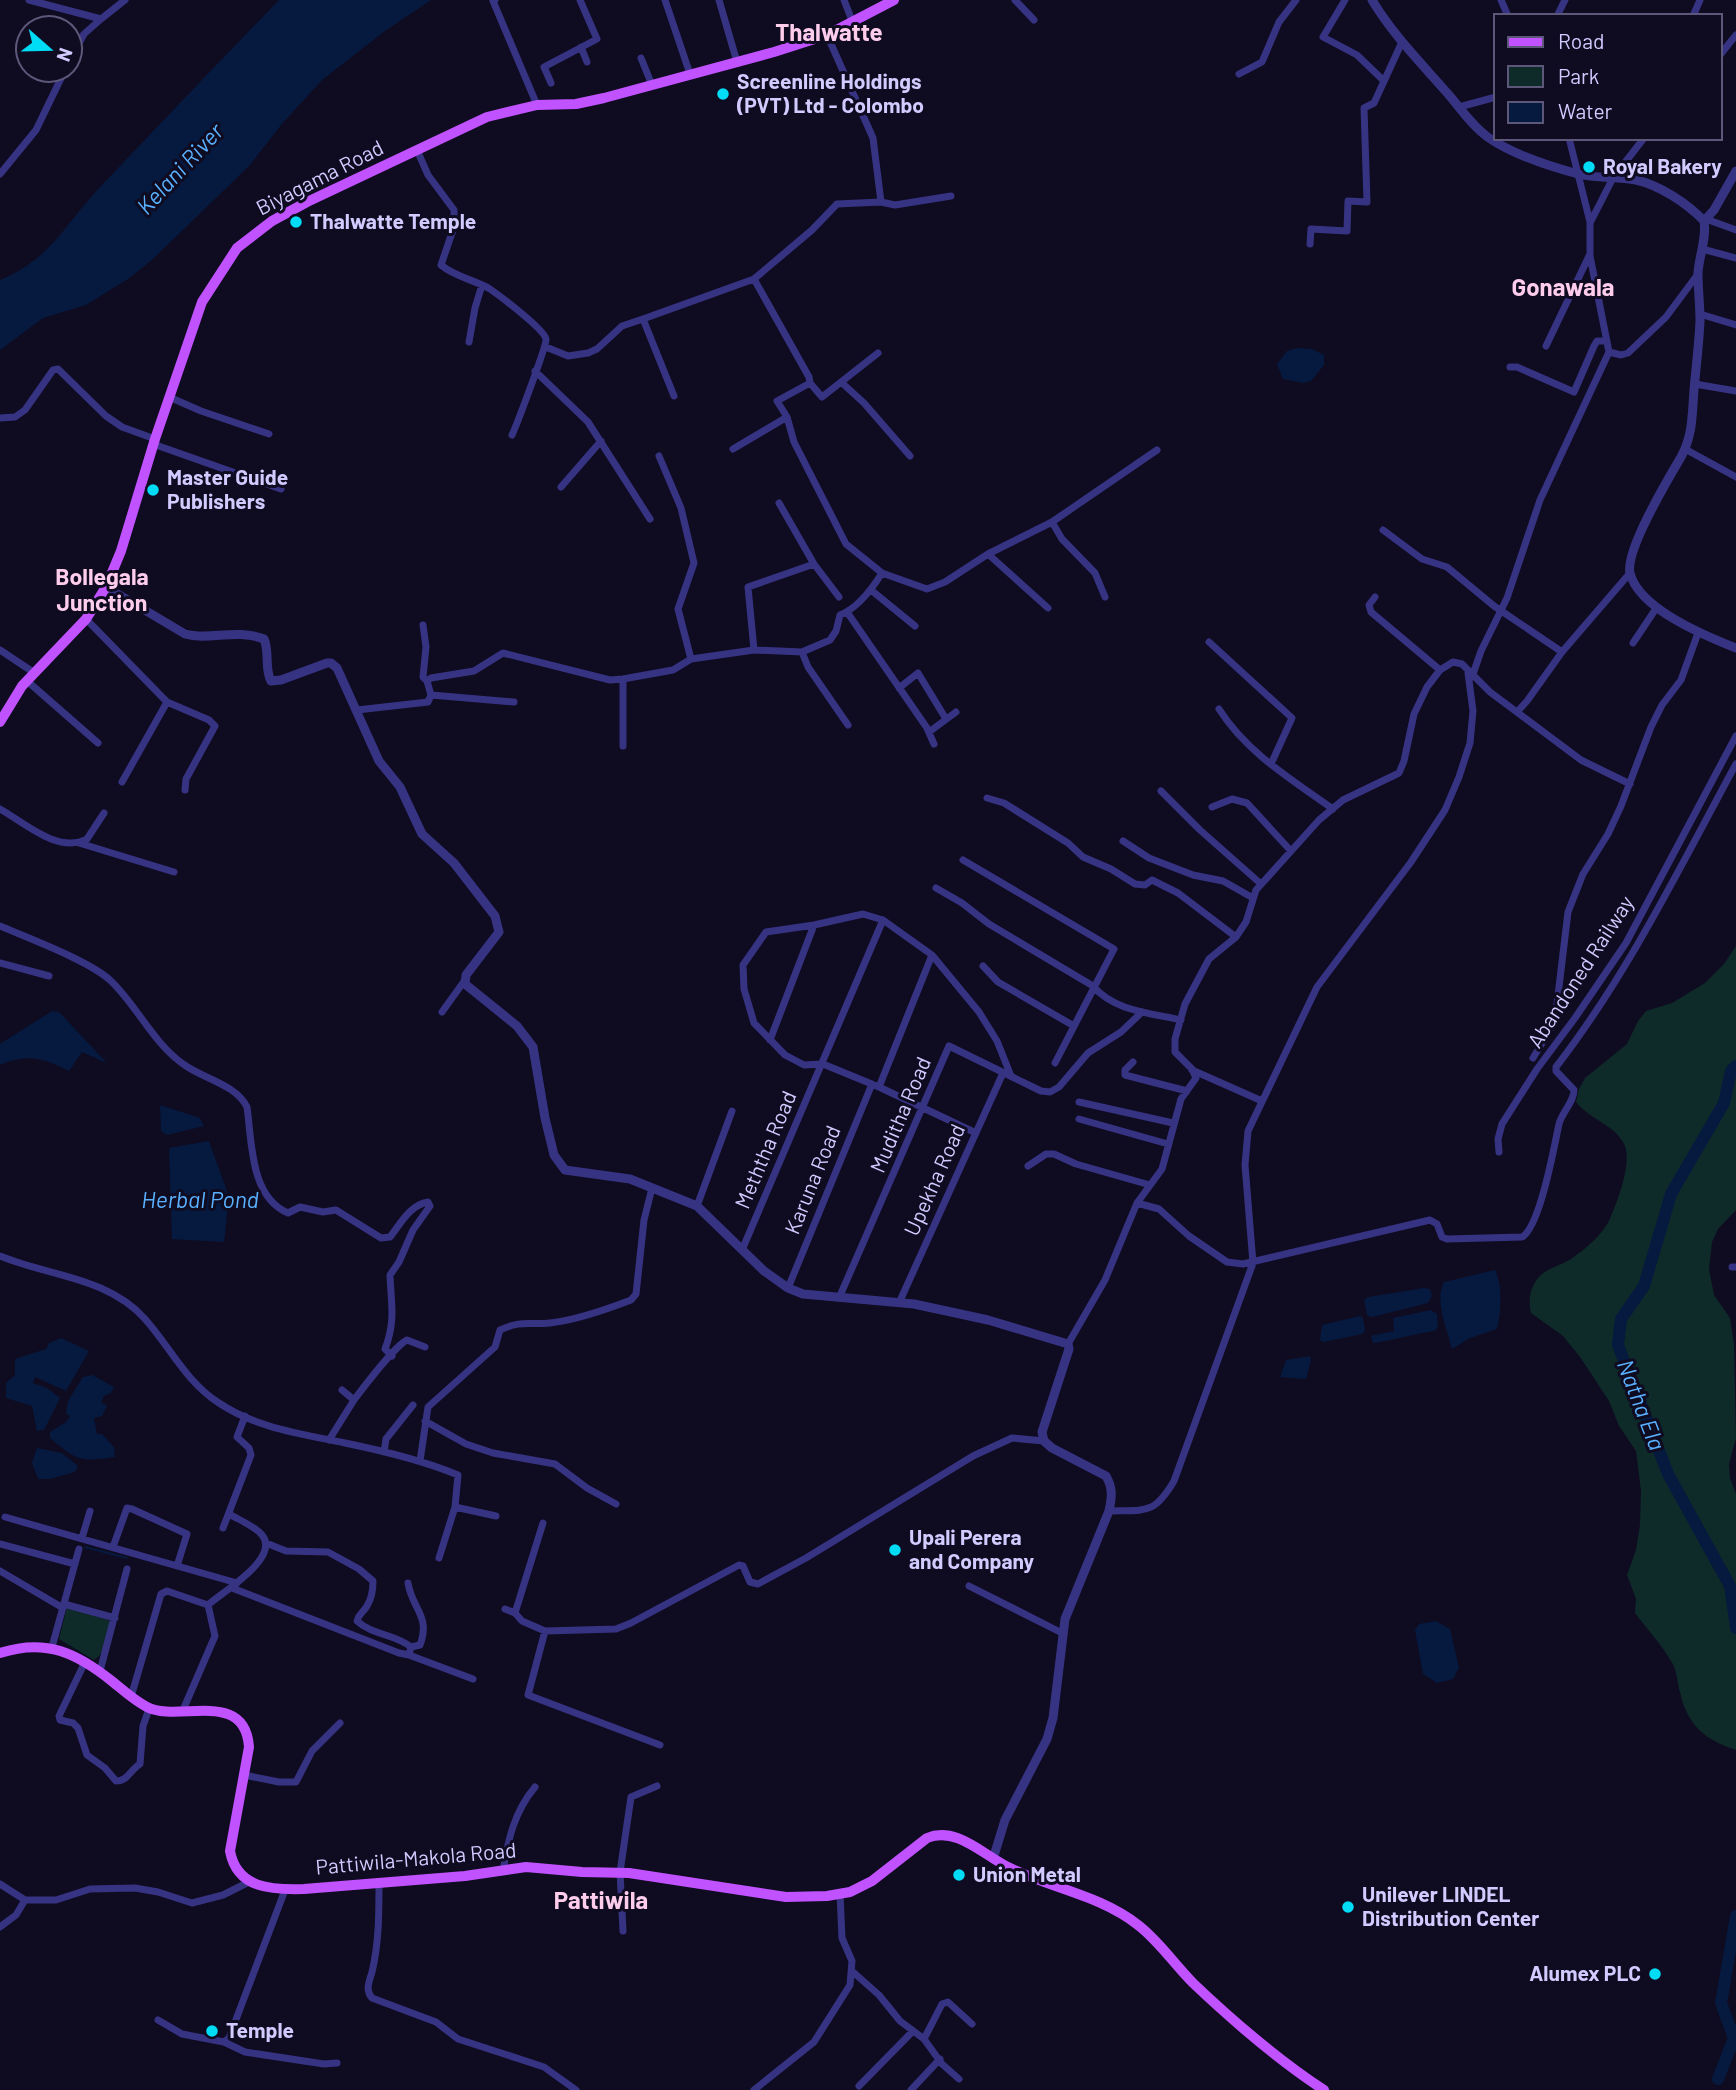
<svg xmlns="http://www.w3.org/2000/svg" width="1736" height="2090" viewBox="0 0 1736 2090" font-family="Barlow,sans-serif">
	<rect width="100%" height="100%" fill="#0f0b21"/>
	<!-- green -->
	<path fill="#0e2b2a" d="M 1736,946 L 1736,1210 L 1718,1229 L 1712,1242 L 1709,1269 L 1714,1295 L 1730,1318 L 1734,1344 L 1736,1438 L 1729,1464 L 1730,1478 L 1736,1494 L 1736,1750 C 1705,1740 1687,1725 1680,1692 C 1677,1682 1677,1669 1671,1661 C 1661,1644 1647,1629 1635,1613 L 1636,1599 L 1627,1575 L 1636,1550 L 1640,1525 L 1641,1491 L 1636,1451 L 1619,1426 L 1609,1401 L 1580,1357 L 1563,1336 L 1531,1313 C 1528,1301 1530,1288 1538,1278 C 1547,1267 1565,1265 1575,1256 C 1587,1248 1602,1234 1609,1221 C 1617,1203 1633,1162 1624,1144 C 1615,1125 1589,1119 1576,1102 L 1579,1089 L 1585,1078 L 1627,1044 L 1638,1021 L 1646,1011 L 1672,1003 L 1705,983 L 1724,964 Z
		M 67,1607 L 111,1621 C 108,1635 107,1652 94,1660 L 59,1639 Z"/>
	<!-- water -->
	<path fill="#061a3f" d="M 279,0 L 431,0 L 385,31 L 322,80 L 281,125 L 250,165 L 153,259 L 128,279 L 86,305 L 43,318 L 0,350 L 0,280 C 51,259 65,224 101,186 C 160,124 219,62 279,0 Z
		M 1297,348 L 1312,349 L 1324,355 L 1324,365 L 1311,381 L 1303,383 L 1283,379 L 1277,364 L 1287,351 Z
		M 52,1011 L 59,1012 L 107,1063 L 82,1052 L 69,1071 C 45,1058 26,1053 0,1065 L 0,1044 Z
		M 160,1105 L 200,1118 L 204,1126 L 167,1135 L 161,1131 Z
		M 209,1141 L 229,1197 L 224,1242 L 172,1239 L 169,1148 Z
		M 1495,1270 C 1503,1287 1501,1311 1497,1329 L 1470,1338 L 1452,1349 C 1447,1329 1434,1301 1444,1282 Z
		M 1424,1288 L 1430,1289 L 1432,1296 L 1428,1303 L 1372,1317 L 1367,1315 L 1364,1300 L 1368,1297 Z
		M 1431,1310 L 1437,1314 L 1438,1326 L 1435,1331 C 1413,1334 1395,1340 1373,1343 L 1371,1336 L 1394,1331 L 1393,1318 Z
		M 1360,1316 L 1363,1318 L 1365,1330 L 1362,1334 L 1324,1342 L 1320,1340 L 1322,1325 Z
		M 61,1338 L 89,1351 L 66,1391 L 35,1377 L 33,1383 L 47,1388 L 60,1398 L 44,1430 L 37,1431 L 32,1406 L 6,1398 L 6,1383 L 15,1375 L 15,1359 L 46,1349 L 49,1343 Z
		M 1310,1356 L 1311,1360 L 1306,1379 L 1280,1377 L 1286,1360 Z
		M 92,1375 L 114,1387 L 111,1393 L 104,1396 L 101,1402 L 107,1406 L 102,1416 L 94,1418 L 97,1434 L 102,1434 L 114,1447 L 115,1457 C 79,1462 78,1461 50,1438 L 50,1432 L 66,1422 L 70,1416 L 66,1414 L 68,1401 L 83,1377 Z
		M 37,1448 L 62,1453 L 78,1466 L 75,1472 L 50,1479 L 38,1479 L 32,1463 Z
		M 1436,1621 L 1450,1629 L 1459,1668 L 1453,1679 L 1437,1683 L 1423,1674 L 1415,1630 L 1419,1624 Z"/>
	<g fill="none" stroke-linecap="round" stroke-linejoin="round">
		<!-- stream -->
		<path stroke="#061a3f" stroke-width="2" d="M 85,1547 L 127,1558"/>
		<!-- river -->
		<path stroke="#061a3f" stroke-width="12" d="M 1736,1066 L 1731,1071 L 1724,1103 L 1671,1194 L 1644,1286 L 1621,1319 L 1618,1345 L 1668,1474 L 1730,1586 L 1736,1628
			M 1718,2079 L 1734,2038 L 1721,2003 L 1736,1916"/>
		<!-- minor -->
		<path stroke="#373383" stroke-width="7" d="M 29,0 L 101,19 L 84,34 L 70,60
			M 495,0 L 493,1 L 537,105
			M 665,0 L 690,74
			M 719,0 L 737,62
			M 844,0 L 853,23
			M 1015,0 L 1034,20
			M 1345,0 L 1323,37 L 1357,55 L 1384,81
			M 1501,0 L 1508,16
			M 1557,16 L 1565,0
			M 1693,16 L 1700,0
			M 101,19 L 125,0
			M 827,35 L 873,138 L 881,202 L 895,205 L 951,196
			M 581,47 L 587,62
			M 1720,55 L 1736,35
			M 641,58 L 652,85
			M 1239,74 L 1262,62 L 1279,22 L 1296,0
			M 551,83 L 544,67 L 597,39 L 580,0
			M 1459,107 L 1496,97
			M 1569,138 L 1590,222
			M 417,150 L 428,175 L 454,210 L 454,227 L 441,265 C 455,277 475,280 490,289 C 500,296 544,329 546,339 C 547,345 517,424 512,435
			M 0,174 L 36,130 L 65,70
			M 1706,219 L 1736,230
			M 1310,244 L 1311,229 L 1347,231 L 1348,201 L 1367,202 L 1364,108 L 1374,103 L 1402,42
			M 1702,249 L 1736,258
			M 754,279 L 812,230 L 837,204 L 881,202
			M 1700,314 L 1736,325
			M 469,342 L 475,308 L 482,285
			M 1546,346 L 1589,256
			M 546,347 L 568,356 L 588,353 L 597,349 L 622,326 L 643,319
			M 1609,352 L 1621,355 L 1628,353 L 1666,317 L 1698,274
			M 1510,367 L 1517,367 L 1574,392 L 1594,346 L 1597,341 L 1607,341
			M 535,371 L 588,422 L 650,519
			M 841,382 L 864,403 L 910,456
			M 810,383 L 822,397 L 878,353
			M 1695,384 L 1736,391
			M 169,397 L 201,411 L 269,434
			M 0,418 L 15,417 L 25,410 L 53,370 L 58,369 L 106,416 L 122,427 L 155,439
			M 153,444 L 281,489
			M 733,449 L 787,417
			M 1685,449 L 1736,477
			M 659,456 L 681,508 L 694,563 L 678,609 L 691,659
			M 561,487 L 601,441
			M 779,503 L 814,564 L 839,597
			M 1052,522 L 1062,539 L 1095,573 L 1105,597
			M 1383,530 L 1422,559 L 1447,567 L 1494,606 L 1562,652
			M 988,554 L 1048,608
			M 882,573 L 927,589 L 945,582 L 988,554 L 1052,522 L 1157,450
			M 871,590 L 915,626
			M 1375,597 L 1369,605 L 1371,612 L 1440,670
			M 847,612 L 927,728 L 934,744
			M 86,619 L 167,702 L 209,720 L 215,726 L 186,779 L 185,790
			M 423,625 L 426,647 L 423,677 L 427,681
			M 1209,642 L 1292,718 L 1271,764
			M 1633,643 L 1657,607
			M 0,650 L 33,672
			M 754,650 L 748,587 L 814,564
			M 802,652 L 808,667 L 848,725
			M 1472,677 L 1481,651 L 1507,598 L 1540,500 L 1609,352 L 1590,256 L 1590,223 L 1613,178 L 1644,138
			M 26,680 L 98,743
			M 899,688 L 918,673 L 946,719
			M 431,695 L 514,702
			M 1219,709 C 1246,752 1292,780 1333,809
			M 357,710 L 428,702 L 431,695 L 427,681 L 431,678 L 474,671 L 503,653 L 610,680 L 623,679 L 673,670 L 691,659 L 754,650 L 802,652 L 830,640 L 836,631 L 840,615 C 858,608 872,589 882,573 L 846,544 L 794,442 L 787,417 L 777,401 L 810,383 L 809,377 L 754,279 L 643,319 L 674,396
			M 1518,711 L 1527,701 L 1562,652 L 1630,573
			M 929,732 L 956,712
			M 623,746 L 623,679
			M 122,782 L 167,702
			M 1161,791 L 1200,830 L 1261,884
			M 987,798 L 1004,803 L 1068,843 L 1083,857 L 1111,869 L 1135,884 L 1145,885 L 1152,880 L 1178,893 L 1236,937
			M 1212,807 L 1232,799 L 1247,803 L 1291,851
			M 0,809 C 25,823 58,854 87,839 L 104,813
			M 1123,841 L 1149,858 L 1193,875 L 1223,881 L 1253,898
			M 79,843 L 174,872
			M 963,860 L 1114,949 L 1055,1063
			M 936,888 L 962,903 L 989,924 L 1093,986 C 1114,1011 1150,1013 1181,1020
			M 0,926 C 28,938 90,961 111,981 C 138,1007 154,1045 186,1066 C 205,1079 236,1085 247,1107 C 252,1142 250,1197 288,1213 L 300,1207 L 323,1212 L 336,1210 L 381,1238 L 390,1237 C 401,1223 410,1205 428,1202 L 430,1206 L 413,1230 L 399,1262 L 390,1275 C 391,1304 396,1320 385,1349 L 392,1356
			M 0,963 L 49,976
			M 983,966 L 998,982 L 1074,1026
			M 442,1012 L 465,980
			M 770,1040 L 814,925
			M 1533,1058 L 1550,1030 L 1556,1012 L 1568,912 L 1583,874 L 1608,834 L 1621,806 L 1651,727 L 1662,705 L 1681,680 L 1698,633
			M 1133,1062 L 1125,1070 L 1125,1075 L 1187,1091
			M 1192,1070 L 1262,1101
			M 879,1087 L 932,955
			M 1079,1102 L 1173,1123
			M 1079,1119 L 1168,1144
			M 976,1133 L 879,1087 L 823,1064 L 804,1065 L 785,1055 L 754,1023 L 744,989 L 743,965 L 766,932 L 814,925 L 863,914 L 883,920 L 932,955 L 979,1012 L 997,1041 L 1011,1076
			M 1499,1152 L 1498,1139 L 1502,1124 L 1537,1069 L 1575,1018 L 1626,943 L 1736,736
			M 1028,1166 L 1046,1154 L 1054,1154 L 1076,1164 L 1150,1185
			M 1137,1203 L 1159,1209 L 1189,1236 L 1227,1262 L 1243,1264 L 1430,1220 L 1437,1224 L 1442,1237 L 1447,1239 L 1522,1237 C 1540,1227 1554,1147 1559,1124 C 1562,1112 1574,1102 1574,1090 L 1556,1071 L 1556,1067 C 1628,974 1680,867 1736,764
			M 697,1206 L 732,1111
			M 742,1250 L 883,920
			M 0,1256 C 48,1276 108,1277 145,1319 C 170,1347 186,1382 219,1403 C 256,1428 302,1434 345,1443 C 384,1451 422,1460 458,1475 L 455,1507 L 439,1558
			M 1732,1267 L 1736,1267
			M 788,1288 L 872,1084
			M 839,1298 L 949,1046 L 1041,1091 L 1050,1092 L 1059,1087 L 1088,1053 L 1121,1032 L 1142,1012
			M 899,1303 L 1003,1073
			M 1068,1344 L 1105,1280 L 1137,1203 L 1162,1169 L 1181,1099 L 1196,1078 L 1192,1069 L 1175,1052 L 1175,1039 L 1185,1004 L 1209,959 L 1236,937 L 1246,922 L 1256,890 L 1319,820 L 1343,800 L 1399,773 L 1404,761 L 1414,714 L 1427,687 L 1440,670 L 1453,662 L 1462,664 L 1490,692 L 1581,760 L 1630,784
			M 354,1400 C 363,1388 396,1345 407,1340 L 425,1347
			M 425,1421 L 466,1444 L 493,1453 L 555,1464 L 587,1488 L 616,1504
			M 329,1440 L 354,1400 L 342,1390
			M 384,1452 L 386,1439 L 413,1405
			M 420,1461 L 428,1407 L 495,1347 L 500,1330 C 522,1320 528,1325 550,1323 C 577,1320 605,1310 631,1300 L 636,1294 L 644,1220 L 652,1188
			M 455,1507 L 496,1516
			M 1109,1511 C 1146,1510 1154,1515 1174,1481 L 1253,1263 L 1245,1165 L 1248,1131 L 1317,987 L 1411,862 L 1445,810 L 1459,777 L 1470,743 L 1473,711 L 1468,673
			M 5,1517 L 237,1583
			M 223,1528 L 251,1455 L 249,1448 L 237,1437 L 245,1416
			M 82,1538 L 90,1511
			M 266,1543 L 286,1551 L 328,1552 L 359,1569 L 373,1581 C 373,1590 372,1598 367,1606 C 363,1613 359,1613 357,1621 C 372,1635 395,1634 411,1647
			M 0,1544 L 75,1564
			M 113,1547 L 127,1508 L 132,1509 L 187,1534 L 177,1566
			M 0,1571 L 63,1608
			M 969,1586 L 1062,1633
			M 232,1588 L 399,1653 L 409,1655 L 411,1647 L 420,1645 C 431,1616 412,1609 408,1583
			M 64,1604 L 115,1618
			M 208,1605 C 222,1592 281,1558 262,1535 C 255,1526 239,1520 229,1514
			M 505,1609 L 515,1613 L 522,1621 L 545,1631
			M 515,1613 L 543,1523
			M 52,1647 L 79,1549
			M 409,1655 L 473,1679
			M 85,1662 L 59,1716 L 60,1720 L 73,1723 L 78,1728 L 87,1755 L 105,1768 L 116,1781 C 128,1781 130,1770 140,1764 L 143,1726 L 149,1709
			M 100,1671 L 127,1569
			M 131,1697 L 161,1594 L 167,1591 L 208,1605
			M 183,1710 L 215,1636 L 208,1605
			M 660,1745 L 528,1695 L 545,1631 L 616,1629 L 631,1623 L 739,1565 L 743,1566 L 750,1582 L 758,1584 L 806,1558 L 973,1456 L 1012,1438 L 1044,1441
			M 244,1775 L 279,1782 L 296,1782 L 312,1751 L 340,1723
			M 503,1871 C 508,1840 514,1812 535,1787
			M 379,1882 C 379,1913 379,1943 372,1972 C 369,1982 365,1990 372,1998 L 436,2022 L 458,2039 L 544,2067 L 576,2090
			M 0,1884 L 25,1900 L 56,1900 L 90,1889 L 135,1888 L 158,1892 L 192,1903 L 223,1895 L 249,1882
			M 0,1927 L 16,1915 L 25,1900
			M 623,1931 L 620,1872 L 631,1797 L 657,1786
			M 853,1972 L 879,1995 L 900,2021 L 924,2039 L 942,2064 L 959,2079
			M 158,2020 L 182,2034 L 224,2042 L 245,2052 L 324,2064 L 337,2063
			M 924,2039 L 942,2004 L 948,2002 L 972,2024
			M 224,2042 L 229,2038 L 285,1890
			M 859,2086 L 913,2031
			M 754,2090 L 814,2042 L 850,1985 L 852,1961 L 842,1938 L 840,1894
			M 911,2090 L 940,2059"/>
		<!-- tertiary -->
		<path stroke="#373383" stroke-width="9" d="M 1372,0 C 1393,35 1422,64 1449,95 C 1461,109 1473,127 1489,138 C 1514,155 1548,166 1578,174 C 1597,179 1617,176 1636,180 C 1659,185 1687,203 1704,221
			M 1704,221 C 1707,237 1699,256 1698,273 C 1698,289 1700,305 1700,321 C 1699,344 1696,367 1694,390 C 1692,415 1693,435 1681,457 C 1668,479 1625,551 1630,573 C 1639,609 1705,636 1736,648
			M 1704,221 L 1714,210 L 1736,171
			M 106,587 L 185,634 C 209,641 236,628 264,639 C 270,652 264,668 271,681 L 281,680 L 327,663 L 331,663 L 337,668 L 379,761 L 400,787 L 422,834 L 454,863 L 495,916 L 499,932 L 466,975 L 465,984 L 517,1026 L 533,1047 L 545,1118 L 554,1155 L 565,1170 L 630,1179 L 697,1206 L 764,1271 L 788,1288 L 803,1294 L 914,1304 L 988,1320 L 1068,1344 L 1069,1349 L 1042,1432 L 1044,1441 L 1052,1448 L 1106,1476 C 1113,1488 1112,1497 1109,1511 L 1065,1619 L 1053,1718 L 1047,1739 L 1005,1820 L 993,1859"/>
		<!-- primary -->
		<path stroke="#c052ff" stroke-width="10" d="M 0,722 L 22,686 L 86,619 L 106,587 L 121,551 L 155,439 L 202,302 L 237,248 L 272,221 L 307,202 L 487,117 L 537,105 L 576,104 L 604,98 L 774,52 L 827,35 L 894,0
			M 0,1653 C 46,1638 77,1653 113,1682 C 124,1691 135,1701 147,1707 C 178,1723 245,1688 249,1747 L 230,1851 C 237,1889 272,1890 304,1889 L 465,1876 L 526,1867 L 582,1872 L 629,1873 L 786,1897 L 827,1896 L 850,1892 L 872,1881 L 927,1838 C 956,1826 982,1854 1008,1867 C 1050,1888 1100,1895 1138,1925 C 1159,1941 1174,1964 1193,1983 C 1234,2022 1277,2059 1324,2090"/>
	</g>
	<!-- markers -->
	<g fill="#00dbf6" stroke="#0f0b21" stroke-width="2.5">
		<circle cx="723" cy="94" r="7"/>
		<circle cx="1589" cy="167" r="7"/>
		<circle cx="296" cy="222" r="7"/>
		<circle cx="153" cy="490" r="7"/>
		<circle cx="895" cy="1550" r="7"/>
		<circle cx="959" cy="1875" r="7"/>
		<circle cx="1348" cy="1907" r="7"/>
		<circle cx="1655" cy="1974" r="7"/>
		<circle cx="212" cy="2031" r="7"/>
	</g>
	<g text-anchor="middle" stroke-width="6" stroke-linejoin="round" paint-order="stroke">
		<!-- poi labels -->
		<g font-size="21" font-weight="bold" fill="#d1cbff" stroke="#0f0b21" text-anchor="start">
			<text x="737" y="89">Screenline Holdings<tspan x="737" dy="24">(PVT) Ltd - Colombo</tspan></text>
			<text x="1603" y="174">Royal Bakery</text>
			<text x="310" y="229">Thalwatte Temple</text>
			<text x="167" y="485">Master Guide<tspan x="167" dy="24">Publishers</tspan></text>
			<text x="909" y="1545">Upali Perera<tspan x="909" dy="24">and Company</tspan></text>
			<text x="973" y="1882">Union Metal</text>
			<text x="1362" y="1902">Unilever LINDEL<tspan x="1362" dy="24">Distribution Center</tspan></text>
			<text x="1641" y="1981" text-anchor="end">Alumex PLC</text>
			<text x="226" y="2038">Temple</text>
		</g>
		<!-- street labels -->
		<g font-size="21" fill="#d1cbff" stroke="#0f0b21">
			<text transform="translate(320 178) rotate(-27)" y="7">Biyagama Road</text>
			<text transform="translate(1581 972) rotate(-57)" y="7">Abandoned Railway</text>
			<text transform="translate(901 1115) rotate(-67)" y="7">Muditha Road</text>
			<text transform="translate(766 1150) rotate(-67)" y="7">Meththa Road</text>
			<text transform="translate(813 1180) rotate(-68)" y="7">Karuna Road</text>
			<text transform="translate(935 1180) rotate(-66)" y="7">Upekha Road</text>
			<text transform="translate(416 1859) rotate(-5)" y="7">Pattiwila-Makola Road</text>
		</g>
		<!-- water labels -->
		<g font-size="23" font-style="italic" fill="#59b1ff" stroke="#0f0b21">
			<text transform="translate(180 169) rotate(-47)" y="8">Kelani River</text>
			<text x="200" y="1208">Herbal Pond</text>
			<text transform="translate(1641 1405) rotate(69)" y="8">Natha Ela</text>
		</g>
		<!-- neighbourhood labels -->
		<g font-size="23" font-weight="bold" fill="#ffcdec" stroke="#0f0b21">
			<text x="102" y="585">Bollegala<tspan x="102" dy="26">Junction</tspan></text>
		</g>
		<!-- quarter labels -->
		<g font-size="24" font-weight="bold" fill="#ffcdec" stroke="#0f0b21">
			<text x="829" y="41">Thalwatte</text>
			<text x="1563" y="296">Gonawala</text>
			<text x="601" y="1909">Pattiwila</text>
		</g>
	</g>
	<!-- legend -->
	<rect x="1494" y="14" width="228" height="126" fill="#0f0b21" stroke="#5d587a" stroke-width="2"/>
	<rect x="1508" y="37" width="35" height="10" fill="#c052ff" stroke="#5d587a" stroke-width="2"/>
	<text x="1558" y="49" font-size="21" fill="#d1cbff">Road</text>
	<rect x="1508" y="66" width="35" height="21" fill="#0e2b2a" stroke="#5d587a" stroke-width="2"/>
	<text x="1558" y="84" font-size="21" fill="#d1cbff">Park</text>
	<rect x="1508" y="102" width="35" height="21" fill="#061a3f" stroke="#5d587a" stroke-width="2"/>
	<text x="1558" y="119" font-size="21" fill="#d1cbff">Water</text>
	<!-- north arrow -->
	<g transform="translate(49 49) rotate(110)"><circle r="33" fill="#0f0b21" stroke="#5d587a" stroke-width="2"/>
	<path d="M0-5L12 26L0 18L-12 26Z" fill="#00dbf6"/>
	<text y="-10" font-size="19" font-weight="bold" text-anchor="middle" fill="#d1cbff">N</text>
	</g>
</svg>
